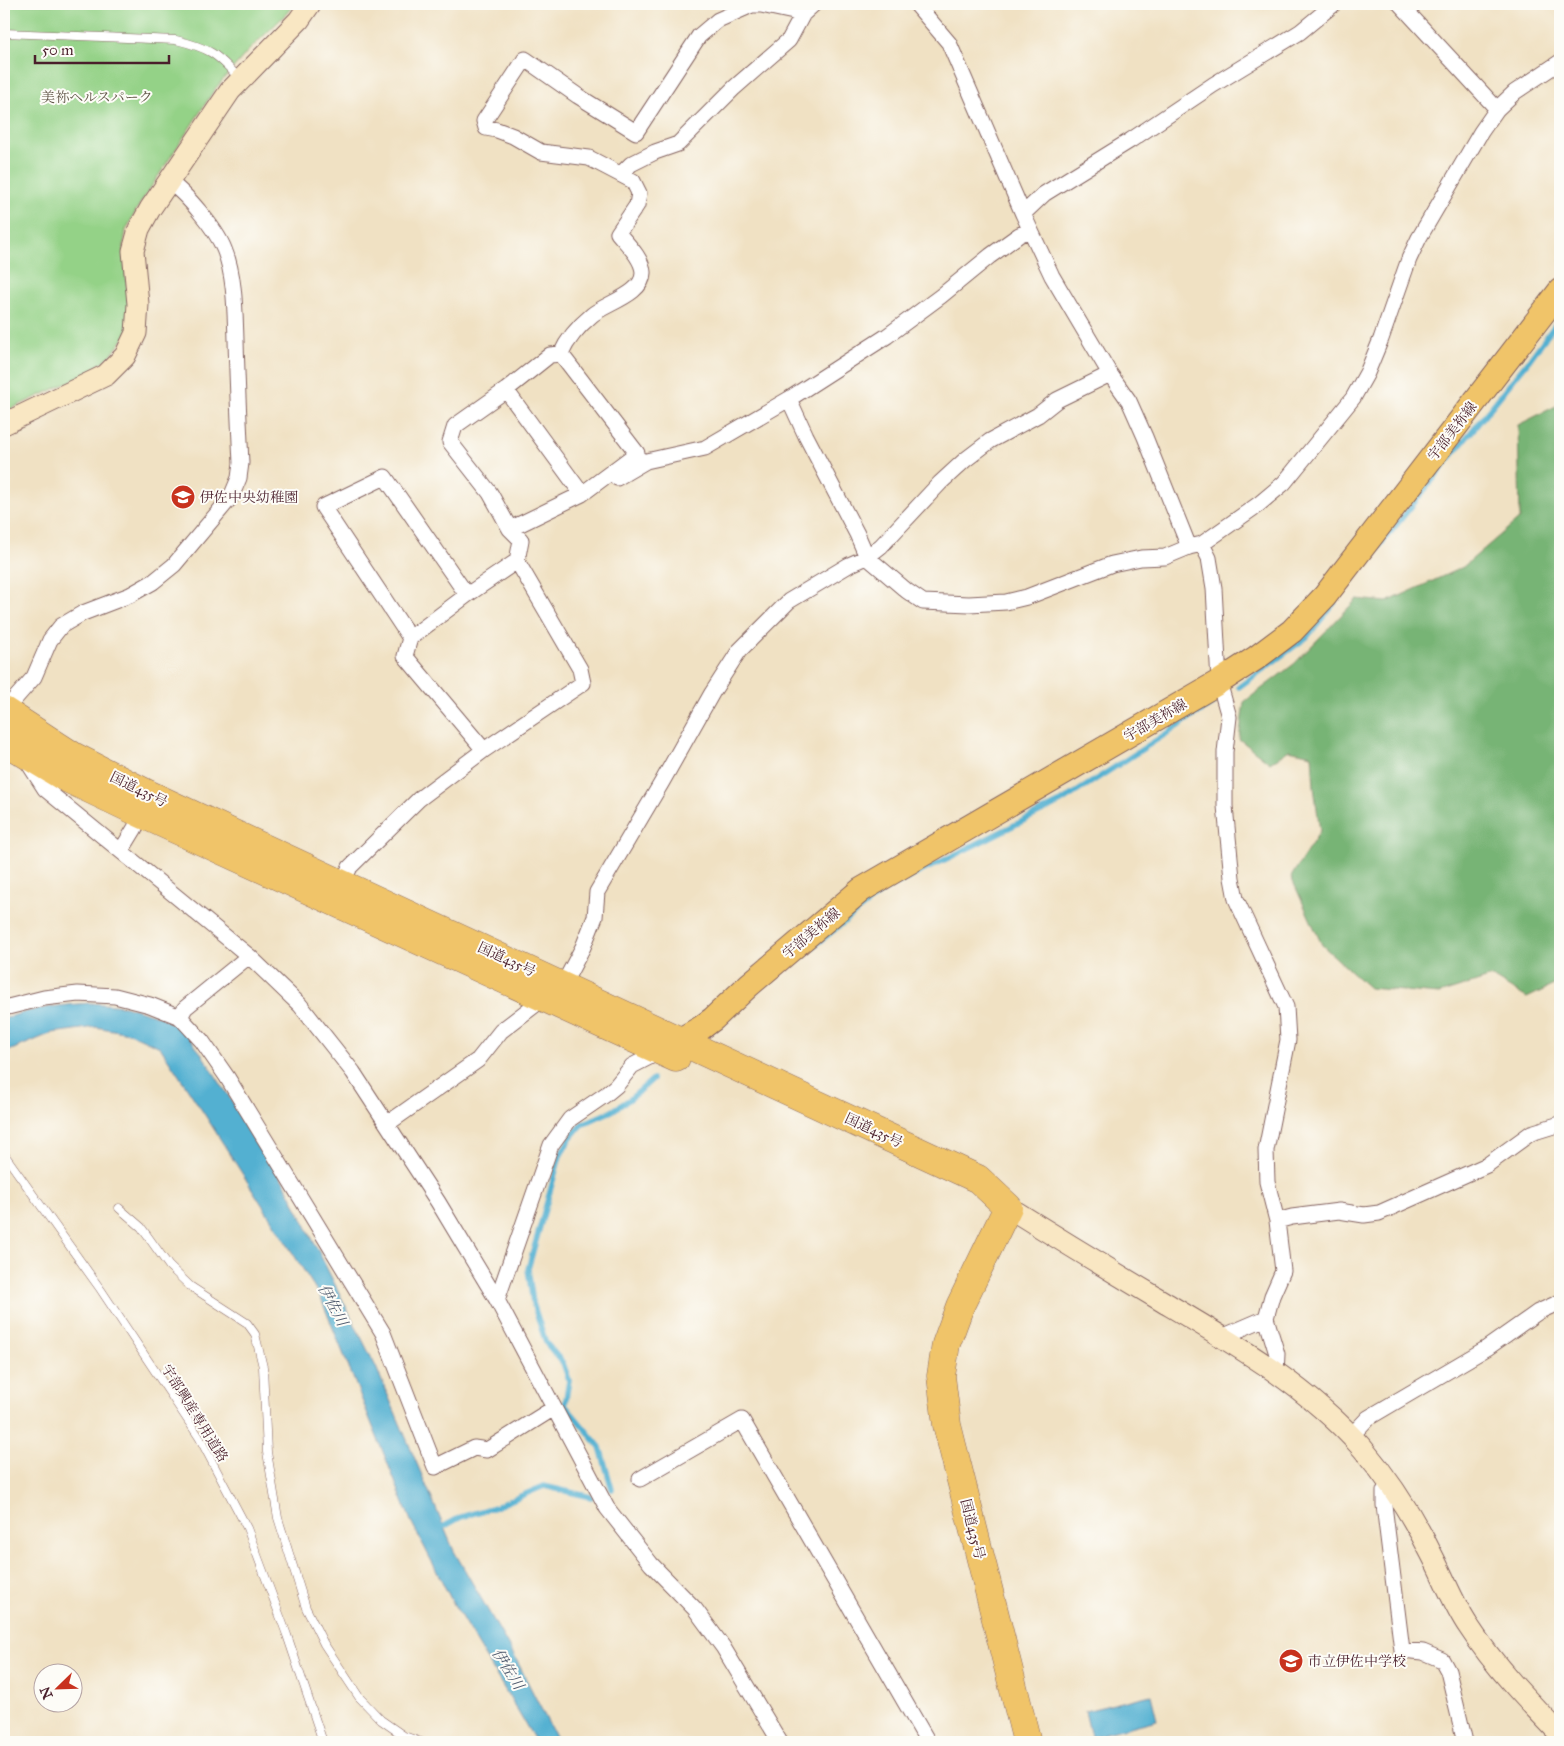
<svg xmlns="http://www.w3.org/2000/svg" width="1564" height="1746" viewBox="0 0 1564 1746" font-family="'IM FELL Great Primer','Noto Serif JP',serif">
	<rect width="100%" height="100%" fill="#fdfcf7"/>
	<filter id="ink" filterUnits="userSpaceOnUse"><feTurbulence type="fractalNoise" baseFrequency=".02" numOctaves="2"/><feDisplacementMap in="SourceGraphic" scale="10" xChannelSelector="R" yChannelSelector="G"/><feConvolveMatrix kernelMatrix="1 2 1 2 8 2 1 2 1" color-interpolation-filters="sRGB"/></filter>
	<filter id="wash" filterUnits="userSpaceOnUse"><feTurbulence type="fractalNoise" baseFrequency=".0096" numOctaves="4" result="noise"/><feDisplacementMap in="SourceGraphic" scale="20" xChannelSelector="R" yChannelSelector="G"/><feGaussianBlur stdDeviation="1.12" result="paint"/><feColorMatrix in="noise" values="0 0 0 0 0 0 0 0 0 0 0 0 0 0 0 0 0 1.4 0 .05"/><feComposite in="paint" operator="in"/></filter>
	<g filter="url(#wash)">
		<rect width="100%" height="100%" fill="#f0e1c3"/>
		<!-- green -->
		<path fill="#94d287" stroke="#6f7859" d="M 4,4 L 294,4 L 286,14 L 247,52 L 215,89 L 138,207 L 126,230 L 123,250 L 129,306 L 127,334 L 112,354 L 89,373 L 4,412 Z"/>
		<!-- forest -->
		<path fill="#77b474" stroke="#606a50" d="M 1560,404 L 1560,982 L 1527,998 L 1492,977 L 1439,994 L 1369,988 L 1322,945 L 1291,877 L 1320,831 L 1314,787 L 1312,755 L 1289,750 L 1270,763 L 1239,739 L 1244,702 L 1294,664 L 1357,599 L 1387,602 L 1463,567 L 1520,518 L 1518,425 Z"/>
		<!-- water -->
		<path fill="#53b0d1" stroke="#4e687e" d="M 91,1003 L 125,1006 L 161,1017 L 184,1031 L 201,1053 L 285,1184 L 376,1367 L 454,1551 L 517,1661 L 558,1742 L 536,1742 L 453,1603 L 411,1521 L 320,1296 L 205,1115 L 160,1047 L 129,1033 L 96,1027 L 52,1033 L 4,1053 L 4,1019 C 32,1008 61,1005 91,1003 Z
			M 1151,1695 L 1157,1720 L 1091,1737 L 1085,1711 Z"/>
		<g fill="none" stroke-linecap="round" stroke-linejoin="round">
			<!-- stream -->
			<path stroke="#53b0d1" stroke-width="5.5" d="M 1369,559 L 1530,359 L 1560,318
				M 1239,687 L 1307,637 L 1335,602
				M 793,963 L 884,890 L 1061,802 L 1212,704
				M 612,1489 L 600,1447 L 565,1405 L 569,1380 L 563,1363 L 546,1343 L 533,1303 L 528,1269 L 560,1156 L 571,1137 L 582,1124 L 612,1111 L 630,1099 L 653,1079
				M 439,1529 L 461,1517 L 495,1507 L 544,1486 L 591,1497"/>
		</g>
	</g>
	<g filter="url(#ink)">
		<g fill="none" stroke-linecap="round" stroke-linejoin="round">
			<defs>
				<path id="lane" d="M 4,33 L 176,40 C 209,48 216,53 239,78
					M 4,1154 L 101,1290 L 199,1437 L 247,1528 L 287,1635 L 323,1742
					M 119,1208 L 141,1227 L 169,1266 L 190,1286 L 247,1323 L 255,1334 L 263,1367 L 267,1452 L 278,1518 L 306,1608 L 324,1644 L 359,1697 L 381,1720 L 404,1736 L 421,1742"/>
				<path id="street" d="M 916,4 L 949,43 L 1023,214 L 1052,276 L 1110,374 L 1129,401 L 1145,437 L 1189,547
					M 1400,4 L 1497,109
					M 621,174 L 631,164 L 655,152 L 678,144 L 734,88 L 789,40 L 803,14 L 814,4
					M 1023,214 L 1044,194 L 1131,140 L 1213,85 L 1300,32 L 1334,4
					M 561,354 C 567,340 580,325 592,315 C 606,303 644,294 643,272 C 642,258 627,244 618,233 L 637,205 L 639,193 L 633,181 L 589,158 L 541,152 L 513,136 L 497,130 L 486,128 L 484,121 L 525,59 L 578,96 L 636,132 L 699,36 L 718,20 L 752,5 L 761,5 L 803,14
					M 506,390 L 582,494
					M 789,399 L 806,436 L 857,534 L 867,557 L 907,591 L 923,602 L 969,604 L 1006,602 L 1027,597 L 1112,564 L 1141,558 L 1165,557 L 1189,547 L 1202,544 L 1259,504 L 1284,483 L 1353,398 L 1367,373 L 1381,339 L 1409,259 L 1419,238 L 1481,132 L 1497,109 L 1515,92 L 1560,62
					M 617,478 L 646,461 L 705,448 L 789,399 L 887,336 L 941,296 L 990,256 L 1019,235 L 1030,230
					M 1202,544 L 1209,558 L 1214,588 L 1219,682 L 1229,717 L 1225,752 L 1225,806 L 1232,878 L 1236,899 L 1286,1007 L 1288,1040 L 1266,1150 L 1267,1182 L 1277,1221 L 1283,1271 L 1272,1296 L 1266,1318 L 1277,1354 L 1276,1373
					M 410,638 L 323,507 L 385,477 L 467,595
					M 6,713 L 13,701 L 34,677 L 50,640 L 61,626 L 83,613 L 130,595 L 153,582 L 174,565 L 231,497 L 239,478 L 241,463 C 239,422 237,381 236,340 C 235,312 235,275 224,249 C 216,229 186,193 169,182
					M 484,750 L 405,656 L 410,638 L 467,595 L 517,561
					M 27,761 L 45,789 L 249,956 L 300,1005 L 353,1072 L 438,1202 L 497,1300 L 607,1508 L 651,1564 L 695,1609 L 723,1647 L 780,1742
					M 121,851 L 135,828 L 142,807
					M 340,888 L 350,867 L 419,799 L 484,750 L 583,683 L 580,669 L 517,561 L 521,540 L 510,529 L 490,493 L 450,442 L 455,426 L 506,390 L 550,355 L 561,354 L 637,453 L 582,494 L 510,529
					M 563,985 L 583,947 L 595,917 L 597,892 L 662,782 L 712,693 L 739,651 L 789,601 L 849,565 L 867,557 L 881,546 L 940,483 L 965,460 L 990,441 L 1038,415 L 1057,400 L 1110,374
					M 4,1008 L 44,998 L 78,994 L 115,996 L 150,1005 L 180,1017 L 202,1041 L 227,1077 L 383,1333 L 435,1467 L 474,1448 L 487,1450 L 554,1408
					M 180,1017 L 185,1008 L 249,956
					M 387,1124 L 478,1060 L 501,1031 L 544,998
					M 1277,1221 L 1292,1217 L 1339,1211 L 1364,1215 L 1379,1213 L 1487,1165 L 1531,1133 L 1560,1124
					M 497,1300 L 551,1145 L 570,1119 L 605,1095 L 616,1086 L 632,1066 L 661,1051
					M 1222,1337 L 1266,1318
					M 1351,1436 L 1368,1418 L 1487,1348 L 1538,1312 L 1560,1302
					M 640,1479 L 742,1420 L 928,1742
					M 1389,1484 L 1384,1491 L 1384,1505 L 1402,1650 L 1423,1652 L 1442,1660 L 1448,1671 L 1465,1742"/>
				<path id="secondary" d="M 4,424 L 106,375 L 125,356 L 136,333 L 138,304 L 133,251 L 139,229 L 150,209 L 230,91 L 299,20 L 310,4
					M 1008,1207 C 1059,1239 1110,1270 1162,1301 C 1233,1343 1308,1386 1363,1449 C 1391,1482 1416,1522 1435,1561 C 1446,1583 1455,1607 1469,1627 C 1495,1667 1528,1701 1560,1734"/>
				<path id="primary" d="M 666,1048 L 701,1028 L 713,1019 L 749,985 L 861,890 L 1219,682 L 1256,658 L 1292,631 L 1325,596 L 1560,291"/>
				<path id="highway" d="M 4,711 L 73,756 L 148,794 L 978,1179 L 1008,1207
					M 4,741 L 64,777 L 140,813 L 676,1058
					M 1008,1207 L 960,1306 L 946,1344 L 941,1376 L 947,1425 L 1027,1742"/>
			</defs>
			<!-- lane casing -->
			<use href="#lane" stroke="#846360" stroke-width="9"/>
			<!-- street casing -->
			<use href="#street" stroke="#846360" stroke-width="17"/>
			<!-- secondary casing -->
			<use href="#secondary" stroke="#846360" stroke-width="23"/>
			<!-- primary casing -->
			<use href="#primary" stroke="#846360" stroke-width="26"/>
			<!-- highway casing -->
			<use href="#highway" stroke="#846360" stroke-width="29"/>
			<!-- lane -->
			<use href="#lane" stroke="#fff" stroke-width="8"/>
			<!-- street -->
			<use href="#street" stroke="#fff" stroke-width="15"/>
			<!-- secondary -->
			<use href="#secondary" stroke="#f9e7c3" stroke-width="21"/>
			<!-- primary -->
			<use href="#primary" stroke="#f0c469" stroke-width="24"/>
			<!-- highway -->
			<use href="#highway" stroke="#f0c469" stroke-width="28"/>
		</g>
	</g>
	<!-- icons -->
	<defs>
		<symbol id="school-disc" viewBox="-11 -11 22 22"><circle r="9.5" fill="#c8321e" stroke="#fdfcf7"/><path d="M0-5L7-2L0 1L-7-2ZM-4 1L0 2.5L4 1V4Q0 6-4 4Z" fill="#fff"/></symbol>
	</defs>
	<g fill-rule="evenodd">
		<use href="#school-disc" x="169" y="483" width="28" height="28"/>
		<use href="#school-disc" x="1277" y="1647" width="28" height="28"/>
	</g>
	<g text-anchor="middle" stroke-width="4" stroke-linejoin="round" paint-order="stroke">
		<!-- park labels -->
		<g font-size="14" fill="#605547" stroke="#fdfcf7">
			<text x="97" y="102">美祢ヘルスパーク</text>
		</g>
		<!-- street labels -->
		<g font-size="14" fill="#4a1f2b" stroke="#fdfcf7">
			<text transform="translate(1452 431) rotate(-52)" y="5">宇部美祢線</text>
			<text transform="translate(1155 720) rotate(-30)" y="5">宇部美祢線</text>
			<text transform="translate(139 789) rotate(26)" y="5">国道435号</text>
			<text transform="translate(811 933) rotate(-40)" y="5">宇部美祢線</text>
			<text transform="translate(507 959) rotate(25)" y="5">国道435号</text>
			<text transform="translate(874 1130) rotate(25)" y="5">国道435号</text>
			<text transform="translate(195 1413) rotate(58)" y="5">宇部興産専用道路</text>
			<text transform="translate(973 1529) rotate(76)" y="5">国道435号</text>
		</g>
		<!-- poi labels -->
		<g font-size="14" fill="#4a1f2b" stroke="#fdfcf7" text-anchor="start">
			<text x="200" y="502">伊佐中央幼稚園</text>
			<text x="1308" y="1666">市立伊佐中学校</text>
		</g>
		<!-- water labels -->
		<g font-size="15" font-style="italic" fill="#4e596d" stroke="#fdfcf7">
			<text transform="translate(333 1305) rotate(62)" y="5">伊佐川</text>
			<text transform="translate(508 1669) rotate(58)" y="5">伊佐川</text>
		</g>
	</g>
	<!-- margin -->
	<rect width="1564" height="1746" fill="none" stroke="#fdfcf7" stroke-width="20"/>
	<!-- north arrow -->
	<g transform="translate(58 1688) rotate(247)"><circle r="24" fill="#fdfcf7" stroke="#b5a4a5"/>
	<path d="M0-4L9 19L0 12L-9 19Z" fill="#c8321e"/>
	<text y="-8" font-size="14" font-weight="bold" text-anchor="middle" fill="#4a1f2b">N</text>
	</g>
	<!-- scale -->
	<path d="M35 55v8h134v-8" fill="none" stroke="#4a1f2b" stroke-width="2.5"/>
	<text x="42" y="55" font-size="15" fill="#4a1f2b" stroke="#fdfcf7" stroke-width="4" paint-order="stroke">50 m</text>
</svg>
